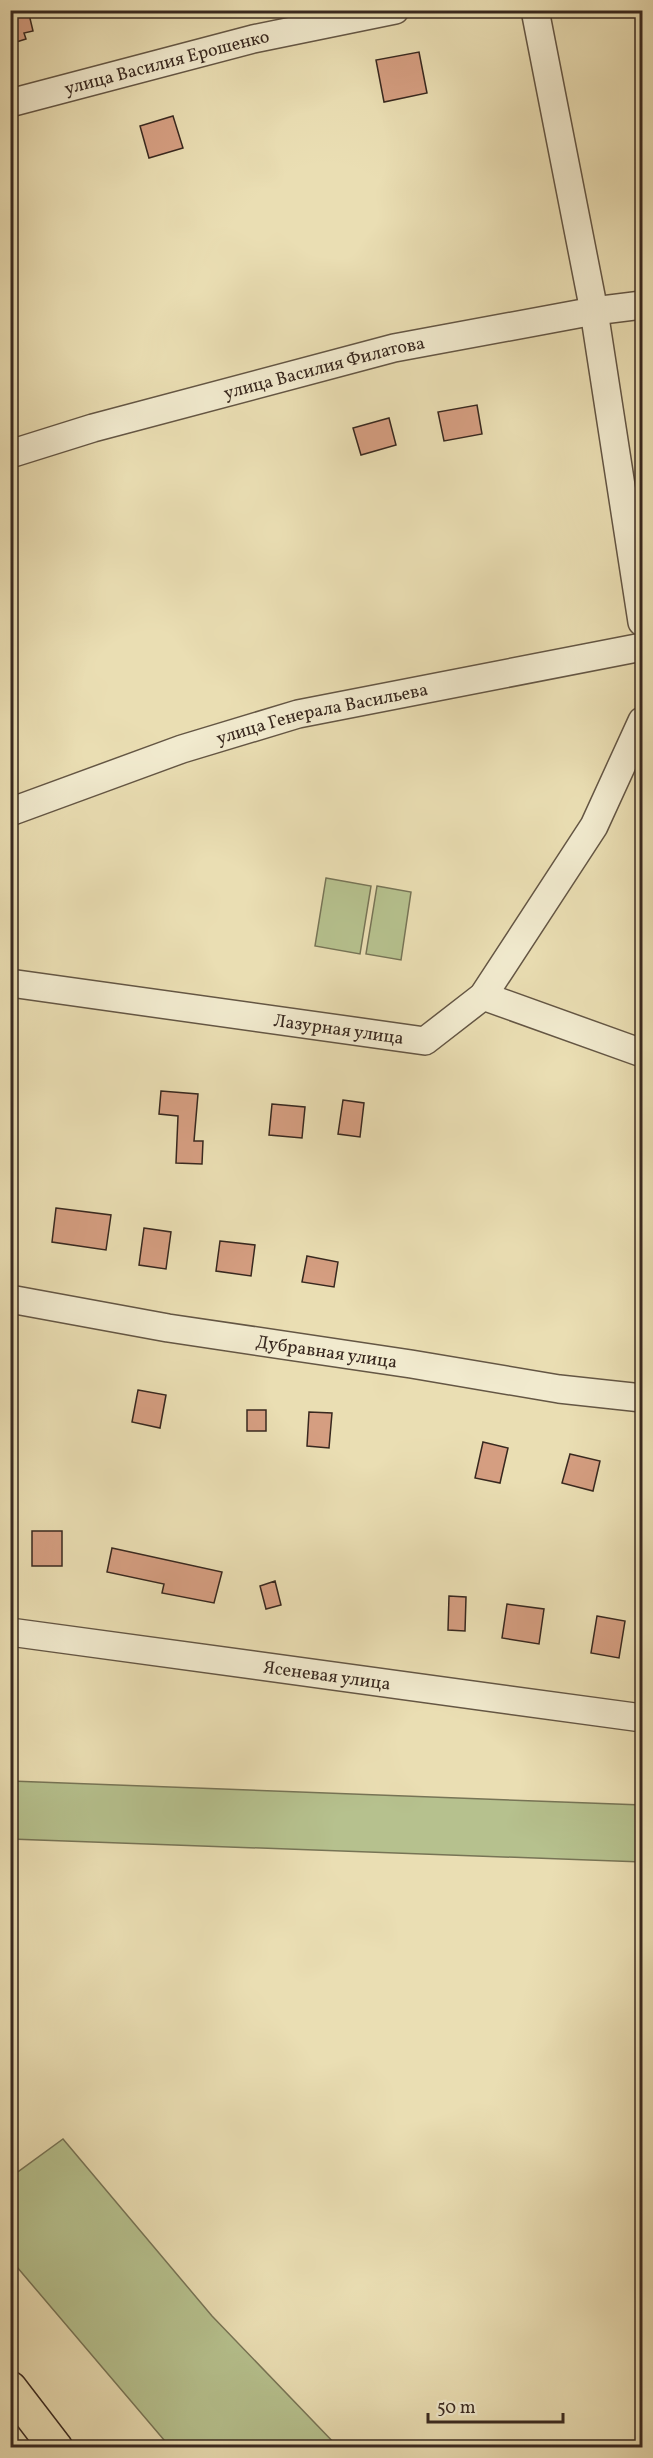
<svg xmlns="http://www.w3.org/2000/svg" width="653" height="2458" viewBox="0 0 653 2458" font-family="Vollkorn,serif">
	<rect width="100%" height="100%" fill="#eadeb3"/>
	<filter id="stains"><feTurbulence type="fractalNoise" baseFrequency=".00333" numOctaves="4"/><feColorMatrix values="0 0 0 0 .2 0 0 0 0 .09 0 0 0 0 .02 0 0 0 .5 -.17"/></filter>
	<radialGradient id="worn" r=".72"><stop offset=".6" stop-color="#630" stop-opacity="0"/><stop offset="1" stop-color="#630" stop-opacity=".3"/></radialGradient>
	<!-- green -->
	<path fill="#b6c18e" stroke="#777456" stroke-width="1.5" d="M 326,878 L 371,886 L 360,954 L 315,946 Z
		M 377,886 L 411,892 L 401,960 L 366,954 Z
		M 11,1781 L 642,1805 L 642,1862 L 11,1839 Z
		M 63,2139 L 212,2316 L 338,2447 L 170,2447 L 11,2260 L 11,2177 Z"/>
	<!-- building -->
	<path fill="#d59e81" stroke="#38281f" stroke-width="1.5" d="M 10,10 L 28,10 L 33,31 L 24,33 L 26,39 L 10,44 Z
		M 419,52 L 427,93 L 384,102 L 376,60 Z
		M 173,116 L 183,148 L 149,158 L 140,126 Z
		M 477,405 L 482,434 L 444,441 L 438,412 Z
		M 389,418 L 396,445 L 361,455 L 353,428 Z
		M 161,1091 L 198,1094 L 194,1141 L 203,1141 L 202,1164 L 176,1163 L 178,1116 L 159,1114 Z
		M 343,1100 L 364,1103 L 360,1137 L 338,1134 Z
		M 272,1104 L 305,1107 L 302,1138 L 269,1135 Z
		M 56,1208 L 111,1215 L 106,1250 L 52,1242 Z
		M 144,1228 L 171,1232 L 166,1269 L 139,1265 Z
		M 220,1241 L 255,1245 L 251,1276 L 216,1271 Z
		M 307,1256 L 338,1262 L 334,1287 L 302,1282 Z
		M 138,1390 L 166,1395 L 160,1428 L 132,1422 Z
		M 247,1410 L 266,1410 L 266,1431 L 247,1431 Z
		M 309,1412 L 332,1413 L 329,1448 L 307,1446 Z
		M 483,1442 L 508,1448 L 500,1483 L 475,1478 Z
		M 570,1454 L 600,1461 L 593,1491 L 562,1483 Z
		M 32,1531 L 62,1531 L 62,1566 L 32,1566 Z
		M 112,1548 L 222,1572 L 214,1603 L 162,1593 L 164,1584 L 107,1572 Z
		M 275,1581 L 281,1605 L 266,1609 L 260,1586 Z
		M 449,1596 L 466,1597 L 465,1631 L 448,1630 Z
		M 507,1604 L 544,1609 L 539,1644 L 502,1638 Z
		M 597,1616 L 625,1621 L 619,1658 L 591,1653 Z"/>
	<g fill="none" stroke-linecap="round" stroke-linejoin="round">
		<defs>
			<g id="minor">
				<path d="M 535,10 L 594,311 L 642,622"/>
				<path id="s1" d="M 10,103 L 253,39 L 395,10"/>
				<path id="s2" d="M 10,454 L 93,428 L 394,348 L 594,311 L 642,305"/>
				<path id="s3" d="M 10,812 L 182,749 L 298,714 L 642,647"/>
				<path id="s4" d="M 10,983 L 425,1041 L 483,996 L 594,826 L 642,721"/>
				<path d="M 483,996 L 642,1053"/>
				<path id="s5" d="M 10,1299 L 168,1328 L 411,1364 L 559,1389 L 642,1398"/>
				<path id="s6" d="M 10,1632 L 642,1718"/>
			</g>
			<path id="major" d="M 10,2388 L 56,2448"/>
		</defs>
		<!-- minor casing -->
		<use href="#minor" stroke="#645644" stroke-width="30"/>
		<!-- major casing -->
		<use href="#major" stroke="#38281f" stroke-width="36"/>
		<!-- minor -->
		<use href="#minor" stroke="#f1eace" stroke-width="27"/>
		<!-- major -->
		<use href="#major" stroke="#eadeb3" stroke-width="33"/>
	</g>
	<g text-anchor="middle" stroke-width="4.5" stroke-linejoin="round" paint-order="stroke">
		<!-- street labels -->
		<g font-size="18" fill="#38281f" stroke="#f1eace">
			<text dy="6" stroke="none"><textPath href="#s1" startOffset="162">улица Василия Ерошенко</textPath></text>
			<text dy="6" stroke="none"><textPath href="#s2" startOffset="326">улица Василия Филатова</textPath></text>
			<text dy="6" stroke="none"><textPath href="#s3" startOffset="328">улица Генерала Васильева</textPath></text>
			<text dy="6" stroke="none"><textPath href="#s4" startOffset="332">Лазурная улица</textPath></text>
			<text dy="6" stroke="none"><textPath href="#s5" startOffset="321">Дубравная улица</textPath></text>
			<text dy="6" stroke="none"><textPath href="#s6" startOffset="320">Ясеневая улица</textPath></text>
		</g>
	</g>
	<!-- margin -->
	<rect width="653" height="2458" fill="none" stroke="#eadeb3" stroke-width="36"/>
	<rect x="12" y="12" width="629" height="2434" fill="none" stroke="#38281f" stroke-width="3"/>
	<rect x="18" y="18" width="617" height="2422" fill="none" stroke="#38281f" stroke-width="1.5"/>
	<!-- scale -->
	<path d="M428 2413v9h135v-9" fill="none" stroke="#38281f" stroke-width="3"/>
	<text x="437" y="2413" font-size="18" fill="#38281f" stroke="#f1eace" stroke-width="4.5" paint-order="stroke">50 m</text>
	<rect width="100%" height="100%" filter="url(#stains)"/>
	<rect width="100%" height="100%" fill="url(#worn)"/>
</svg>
